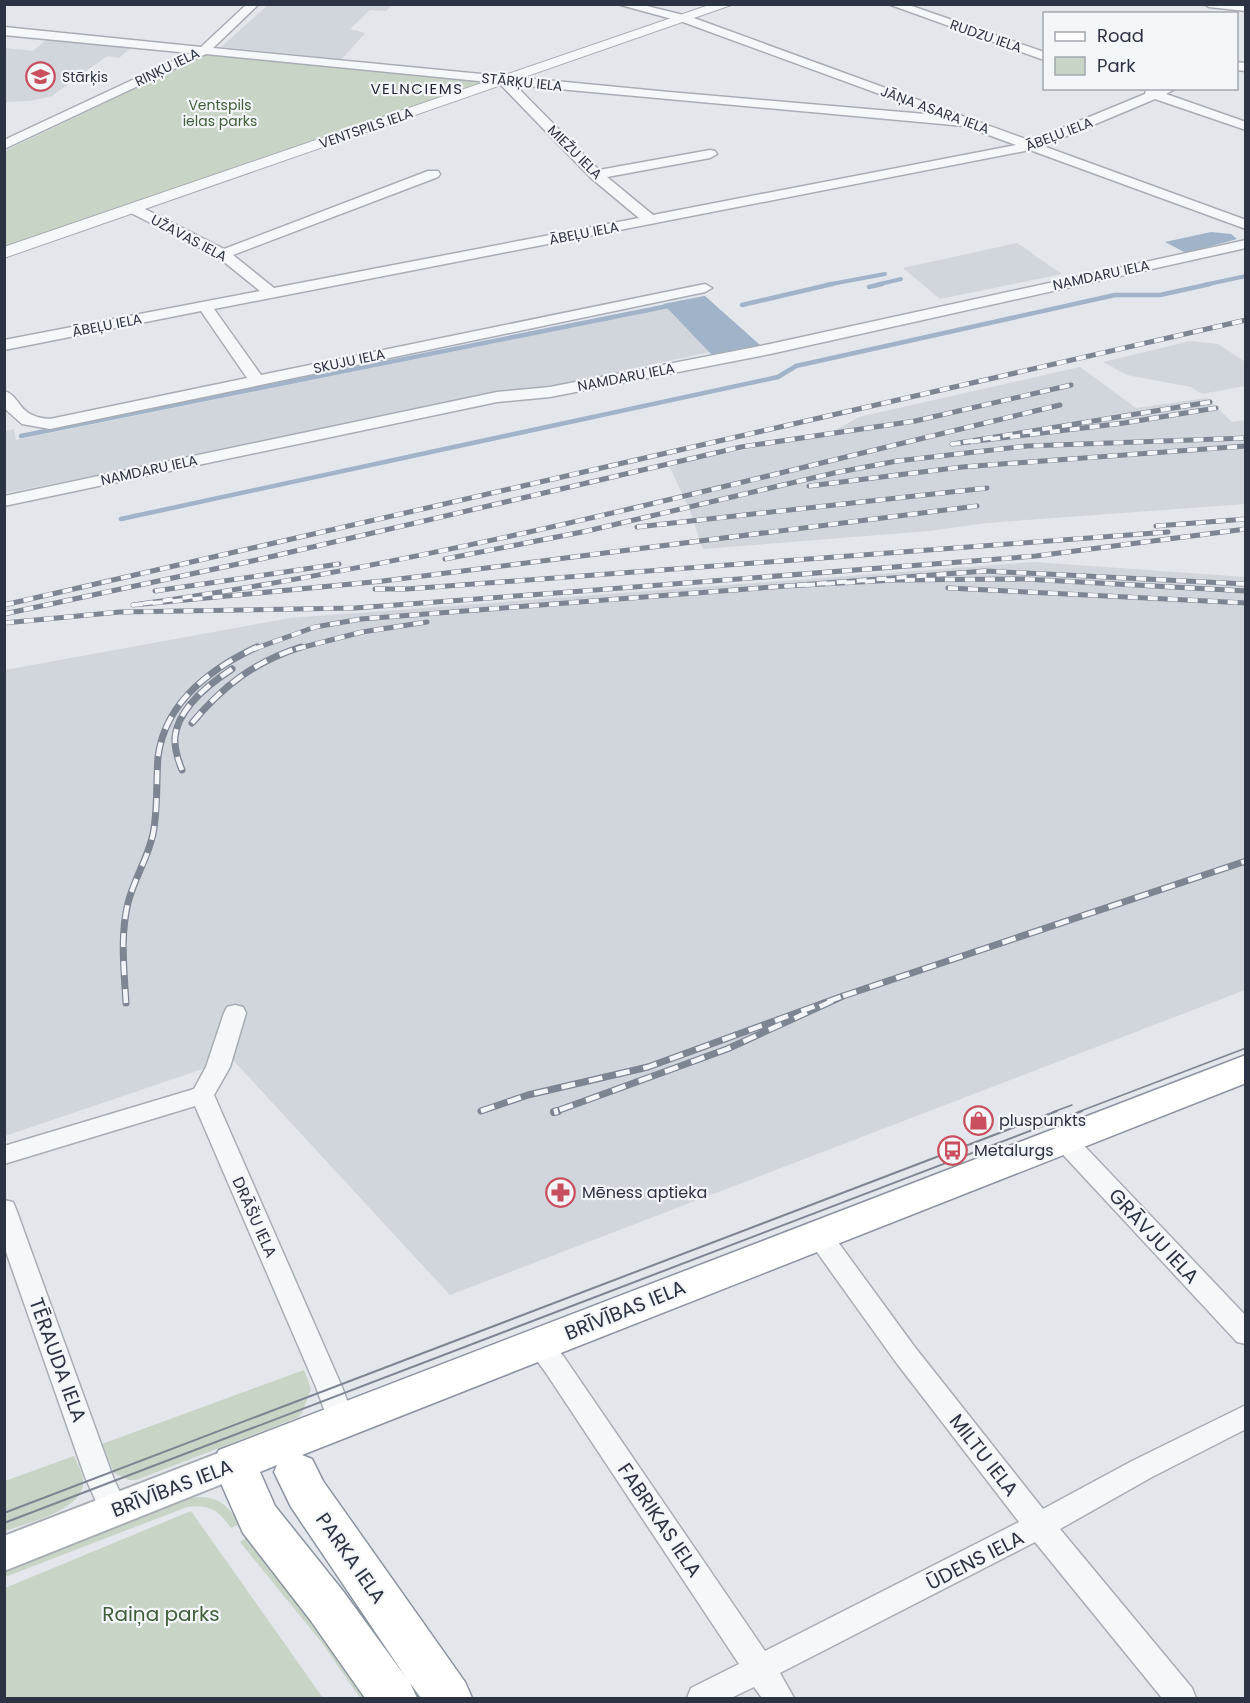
<svg xmlns="http://www.w3.org/2000/svg" width="1250" height="1703" viewBox="0 0 1250 1703" font-family="Poppins,sans-serif">
	<rect width="100%" height="100%" fill="#e3e6eb"/>
	<!-- built -->
	<path fill="#d1d5dc" d="M 269,4 L 392,4 L 392,5 L 386,11 L 370,10 L 350,29 L 365,33 L 342,59 L 221,47 Z
		M 47,39 L 132,47 L 119,58 L 107,56 L 52,96 L 30,101 L 5,102 L 5,48 L 33,51 Z
		M 1017,243 L 1062,274 L 940,299 L 903,268 Z
		M 666,308 L 710,352 L 546,387 L 5,493 L 5,431 L 14,429 L 16,440 Z
		M 1191,341 L 1218,344 L 1245,362 L 1245,386 L 1202,394 L 1191,387 L 1127,375 L 1103,362 Z
		M 1080,367 L 1136,408 L 1207,398 L 1232,422 L 1245,420 L 1245,504 L 986,523 L 929,531 L 703,549 L 690,511 L 669,465 L 769,445 L 839,435 L 836,430 L 859,417 Z
		M 1034,562 L 1245,577 L 1245,990 L 450,1295 L 232,1059 L 5,1136 L 5,670 L 290,618 Z"/>
	<!-- green -->
	<path fill="#c8d4c5" d="M 207,54 L 486,82 L 5,249 L 5,151 Z
		M 304,1370 L 311,1389 L 302,1413 L 297,1418 L 136,1480 L 129,1480 L 114,1473 L 102,1444 Z
		M 74,1456 C 77,1463 82,1471 83,1479 C 88,1509 26,1523 5,1531 L 5,1481 Z
		M 192,1497 C 218,1496 226,1503 240,1524 L 231,1528 C 218,1510 210,1504 187,1507 L 5,1577 L 5,1569 Z
		M 191,1511 L 323,1698 L 5,1698 L 5,1588 Z
		M 249,1536 L 338,1647 L 373,1698 L 360,1698 L 323,1644 L 240,1542 Z"/>
	<!-- water -->
	<path fill="#a0b3c9" d="M 1211,232 L 1231,234 L 1237,239 L 1186,253 L 1165,242 Z
		M 704,296 L 705,296 L 760,345 L 712,355 L 663,304 Z"/>
	<g fill="none" stroke-linecap="round" stroke-linejoin="round">
		<!-- stream-far1 -->
		<path stroke="#a0b3c9" stroke-width="4" d="M 826,285 L 885,274
			M 876,285 L 901,279
			M 1204,285 L 1246,276"/>
		<!-- stream -->
		<path stroke="#a0b3c9" stroke-width="4.5" d="M 869,287 L 882,284
			M 742,305 L 832,284
			M 21,436 L 668,306
			M 121,519 L 778,377 L 796,366 L 1115,295 L 1160,295 L 1210,284"/>
		<defs>
			<path id="minor" d="M 247,4 L 259,4 L 213,48 L 669,92 L 937,115 L 683,22 L 617,4 L 639,4 L 691,17 L 1031,141 L 1145,94 L 1146,90 L 1177,88 L 1166,94 L 1246,122 L 1246,130 L 1155,99 L 1043,146 L 1246,220 L 1246,229 L 1030,150 L 214,309 L 261,375 L 705,284 L 712,288 L 705,292 L 50,429 L 22,424 L 4,408 L 4,391 C 22,396 16,417 50,419 L 247,378 L 201,311 L 4,350 L 4,340 L 260,291 L 218,257 L 129,212 L 127,209 L 129,206 L 139,206 L 224,249 L 428,171 L 438,171 L 440,174 L 438,177 L 233,255 L 274,288 L 639,218 L 591,178 L 499,83 L 206,54 L 4,149 L 4,140 L 190,53 L 4,35 L 4,27 L 201,47 ZM 515,85 L 964,126 L 1016,145 L 653,215 L 607,177 L 710,158 L 717,154 L 715,151 L 710,150 L 599,170 Z
				M 888,4 L 906,4 L 1044,52 L 1044,60 Z
				M 1204,4 L 1246,4 L 1246,11 L 1209,7 Z
				M 1236,62 L 1246,63 L 1246,71 L 1236,70 Z
				M 1246,240 L 1246,248 L 770,354 L 550,397 L 497,402 L 4,506 L 4,496 L 497,392 L 550,387 L 770,344 Z
				M 235,1005 L 243,1007 L 246,1013 L 230,1067 L 214,1095 L 342,1387 L 355,1421 L 351,1429 L 341,1432 L 331,1429 L 316,1387 L 195,1106 L 4,1164 L 4,1146 L 194,1089 L 206,1067 L 224,1013 L 227,1007 Z
				M 1063,1130 L 1072,1133 L 1246,1316 L 1246,1344 L 1237,1342 L 1054,1145 L 1051,1139 L 1054,1133 Z
				M 4,1200 L 13,1202 L 16,1209 L 113,1477 L 128,1510 L 124,1519 L 114,1522 L 104,1519 L 85,1477 L 4,1246 Z
				M 818,1224 L 827,1227 L 914,1346 L 1043,1509 L 1132,1461 L 1246,1405 L 1246,1429 L 1152,1477 L 1060,1529 L 1192,1688 L 1196,1698 L 1162,1698 L 1035,1542 L 780,1673 L 794,1698 L 762,1698 L 754,1687 L 731,1698 L 687,1698 L 691,1688 L 739,1664 L 546,1373 L 525,1344 L 529,1336 C 548,1330 553,1344 564,1357 L 765,1651 L 1019,1522 L 895,1361 L 809,1241 L 805,1234 L 809,1227 Z"/>
			<path id="tertiary" d="M 712,4 L 734,4 L 4,258 L 4,247 Z"/>
			<path id="secondary" d="M 234,1447 L 247,1452 L 253,1463 L 247,1474 L 4,1571 L 4,1536 Z"/>
			<path id="trunk" d="M 1246,1055 L 1246,1083 L 302,1455 L 312,1459 L 323,1481 L 465,1682 L 472,1698 L 421,1698 L 410,1683 L 417,1698 L 365,1698 L 311,1621 L 243,1533 L 212,1463 L 219,1450 ZM 277,1465 L 274,1472 L 291,1507 L 407,1679 L 343,1591 L 275,1506 L 260,1472 Z"/>
		</defs>
		<!-- minor casing -->
		<use href="#minor" stroke="#a8adb5" stroke-width="3"/>
		<!-- tertiary casing -->
		<use href="#tertiary" stroke="#a8adb5" stroke-width="2"/>
		<!-- secondary casing -->
		<use href="#secondary" stroke="#a8adb5" stroke-width="4"/>
		<!-- trunk casing -->
		<use href="#trunk" stroke="#8b93a1" stroke-width="3"/>
		<!-- minor -->
		<use href="#minor" fill="#f6f7f9" fill-rule="evenodd"/>
		<!-- tertiary -->
		<use href="#tertiary" fill="#f6f7f9" fill-rule="evenodd"/>
		<!-- secondary -->
		<use href="#secondary" fill="#fff" fill-rule="evenodd"/>
		<!-- trunk -->
		<use href="#trunk" fill="#fff" fill-rule="evenodd"/>
		<!-- tram-far1 -->
		<path stroke="#7d8593" stroke-width="1.5" d="M 1053,1112 L 1072,1105
			M 1078,1112 L 1246,1048"/>
		<!-- tram -->
		<path stroke="#7d8593" stroke-width="2" d="M 4,1513 L 1057,1111
			M 4,1523 L 1082,1111"/>
		<defs>
			<path id="rail-far2" d="M 1210,402 L 952,444 L 1124,423 L 1216,408
				M 809,486 L 962,467 L 1246,446
				M 977,506 L 383,581 L 133,605 C 446,562 753,478 1060,405
				M 1156,526 L 1246,519
				M 637,527 L 987,488
				M 445,559 L 587,531 L 834,473 L 897,461 L 1027,446 L 1246,438
				M 1246,584 L 985,571 L 786,586 L 895,580 L 1024,579 L 1246,591
				M 948,588 L 1246,603
				M 375,589 L 407,589 L 1168,532
				M 155,591 L 339,564
				M 4,605 L 1246,320
				M 4,614 L 261,559 L 741,447 L 915,421 L 1071,385
				M 4,623 L 120,612 L 355,608 L 543,594 L 1036,556 L 1246,529
				M 254,649 L 315,627 L 361,619 L 786,586
				M 296,649 L 362,632 L 427,622"/>
			<path id="rail-far1" d="M 192,723 C 223,686 254,662 301,647
				M 182,770 C 178,760 174,749 175,737 C 178,708 209,684 232,669
				M 843,996 L 1246,861
				M 126,1003 C 124,970 120,935 128,903 C 134,879 148,858 153,834 C 158,809 156,783 158,757 C 165,702 210,669 257,647
				M 481,1111 L 528,1095 L 648,1067 L 843,996 L 727,1049 L 554,1112"/>
			<path id="rail" d="M 554,1112 L 558,1111"/>
		</defs>
		<!-- rail-far2 casing -->
		<use href="#rail-far2" stroke="#7d8593" stroke-width="5"/>
		<!-- rail-far1 casing -->
		<use href="#rail-far1" stroke="#7d8593" stroke-width="7"/>
		<!-- rail casing -->
		<use href="#rail" stroke="#7d8593" stroke-width="8"/>
		<!-- rail-far2 -->
		<use href="#rail-far2" stroke="#f3f5f8" stroke-width="4" stroke-dasharray="10" stroke-linecap="butt"/>
		<!-- rail-far1 -->
		<use href="#rail-far1" stroke="#f3f5f8" stroke-width="4.5" stroke-dasharray="14" stroke-linecap="butt"/>
		<!-- rail -->
		<use href="#rail" stroke="#f3f5f8" stroke-width="6" stroke-dasharray="17" stroke-linecap="butt"/>
	</g>
	<!-- icons -->
	<defs>
		<symbol id="school-ring" viewBox="-11 -11 22 22"><circle r="9.5" fill="#f3f5f8" stroke="#c94f5e" stroke-width="1.5"/><path d="M0-5L7-2L0 1L-7-2ZM-4 1L0 2.5L4 1V4Q0 6-4 4Z" fill="#c94f5e"/></symbol>
		<symbol id="shop-ring" viewBox="-11 -11 22 22"><circle r="9.5" fill="#f3f5f8" stroke="#c94f5e" stroke-width="1.5"/><path d="M-5-2.5h2.3a2.7 3.5 0 0 1 5.4 0H5L5.5 6h-11ZM-1.5-2.5h3a1.5 2.3 0 0 0-3 0Z" fill="#c94f5e"/></symbol>
		<symbol id="bus-ring" viewBox="-11 -11 22 22"><circle r="9.5" fill="#f3f5f8" stroke="#c94f5e" stroke-width="1.5"/><path d="M-5-6H5V4H4V6H2V4H-2V6H-4V4H-5ZM-3.5-4V0h7V-4ZM-3.5 1.2v1.5H-2V1.2ZM2 1.2v1.5H3.5V1.2Z" fill="#c94f5e"/></symbol>
		<symbol id="pharmacy-ring" viewBox="-11 -11 22 22"><circle r="9.5" fill="#f3f5f8" stroke="#c94f5e" stroke-width="1.5"/><path d="M-2-6h4v4h4v4h-4v4h-4v-4h-4v-4h4Z" fill="#c94f5e"/></symbol>
	</defs>
	<g fill-rule="evenodd">
		<use href="#school-ring" x="24" y="60" width="33" height="33"/>
		<use href="#shop-ring" x="962" y="1104" width="33" height="33"/>
		<use href="#bus-ring" x="936" y="1134" width="33" height="33"/>
		<use href="#pharmacy-ring" x="544" y="1176" width="33" height="33"/>
	</g>
	<g text-anchor="middle" stroke-width="4.5" stroke-linejoin="round" paint-order="stroke">
		<!-- far-street labels -->
		<g font-size="14" fill="#2c3342" stroke="#f3f5f8">
			<text transform="translate(986 36) rotate(19)" y="5">RUDZU IELA</text>
			<text transform="translate(167 67) rotate(-26)" y="5">RIŅĶU IELA</text>
			<text transform="translate(522 82) rotate(6)" y="5">STĀRĶU IELA</text>
			<text transform="translate(935 110) rotate(20)" y="5">JĀŅA ASARA IELA</text>
			<text transform="translate(366 128) rotate(-19)" y="5">VENTSPILS IELA</text>
			<text transform="translate(1059 134) rotate(-21)" y="5">ĀBEĻU IELA</text>
			<text transform="translate(575 152) rotate(45)" y="5">MIEŽU IELA</text>
			<text transform="translate(584 233) rotate(-11)" y="5">ĀBEĻU IELA</text>
			<text transform="translate(189 238) rotate(28)" y="5">UŽAVAS IELA</text>
			<text transform="translate(1101 275) rotate(-12)" y="5">NAMDARU IELA</text>
			<text transform="translate(107 325) rotate(-11)" y="5">ĀBEĻU IELA</text>
			<text transform="translate(349 361) rotate(-12)" y="5">SKUJU IELA</text>
			<text transform="translate(626 377) rotate(-11)" y="5">NAMDARU IELA</text>
			<text transform="translate(149 470) rotate(-12)" y="5">NAMDARU IELA</text>
		</g>
		<!-- far-poi labels -->
		<g font-size="14" fill="#2c3342" stroke="#f3f5f8" text-anchor="start">
			<text x="62" y="82">Stārķis</text>
		</g>
		<!-- far-park labels -->
		<g font-size="14" fill="#3f5d39" stroke="#f3f5f8">
			<text x="220" y="110">Ventspils<tspan x="220" dy="16">ielas parks</tspan></text>
		</g>
		<!-- far-neighbourhood labels -->
		<g font-size="15" letter-spacing="1.5" fill="#1e2433" stroke="#f3f5f8">
			<text x="417" y="94">VELNCIEMS</text>
		</g>
		<!-- poi labels -->
		<g font-size="16" fill="#2c3342" stroke="#f3f5f8" text-anchor="start">
			<text x="999" y="1126">pluspunkts</text>
			<text x="974" y="1156">Metalurgs</text>
			<text x="582" y="1198">Mēness aptieka</text>
		</g>
		<!-- street labels -->
		<g font-size="16" fill="#2c3342" stroke="#f3f5f8">
			<text transform="translate(255 1217) rotate(66)" y="6">DRĀŠU IELA</text>
		</g>
		<!-- near-street labels -->
		<g font-size="20" fill="#2c3342" stroke="#f3f5f8">
			<text transform="translate(1154 1236) rotate(47)" y="7">GRĀVJU IELA</text>
			<text transform="translate(625 1310) rotate(-22)" y="7">BRĪVĪBAS IELA</text>
			<text transform="translate(58 1360) rotate(70)" y="7">TĒRAUDA IELA</text>
			<text transform="translate(984 1455) rotate(52)" y="7">MILTU IELA</text>
			<text transform="translate(172 1488) rotate(-21)" y="7">BRĪVĪBAS IELA</text>
			<text transform="translate(660 1520) rotate(56)" y="7">FABRIKAS IELA</text>
			<text transform="translate(351 1558) rotate(55)" y="7">PARKA IELA</text>
			<text transform="translate(975 1560) rotate(-27)" y="7">ŪDENS IELA</text>
		</g>
		<!-- near-park labels -->
		<g font-size="20" fill="#3f5d39" stroke="#f3f5f8">
			<text x="161" y="1621">Raiņa parks</text>
		</g>
	</g>
	<!-- border -->
	<rect width="1250" height="1703" fill="none" stroke="#2c3342" stroke-width="12"/>
	<!-- legend -->
	<rect x="1043" y="12" width="195" height="78" fill="#f3f5f8" stroke="#a3a7af" stroke-width="1.5"/>
	<rect x="1055" y="32" width="30" height="9" fill="#ffffff" stroke="#a3a7af" stroke-width="1.5"/>
	<text x="1097" y="42" font-size="18" fill="#2c3342">Road</text>
	<rect x="1055" y="57" width="30" height="18" fill="#c8d4c5" stroke="#a3a7af" stroke-width="1.5"/>
	<text x="1097" y="72" font-size="18" fill="#2c3342">Park</text>
</svg>
